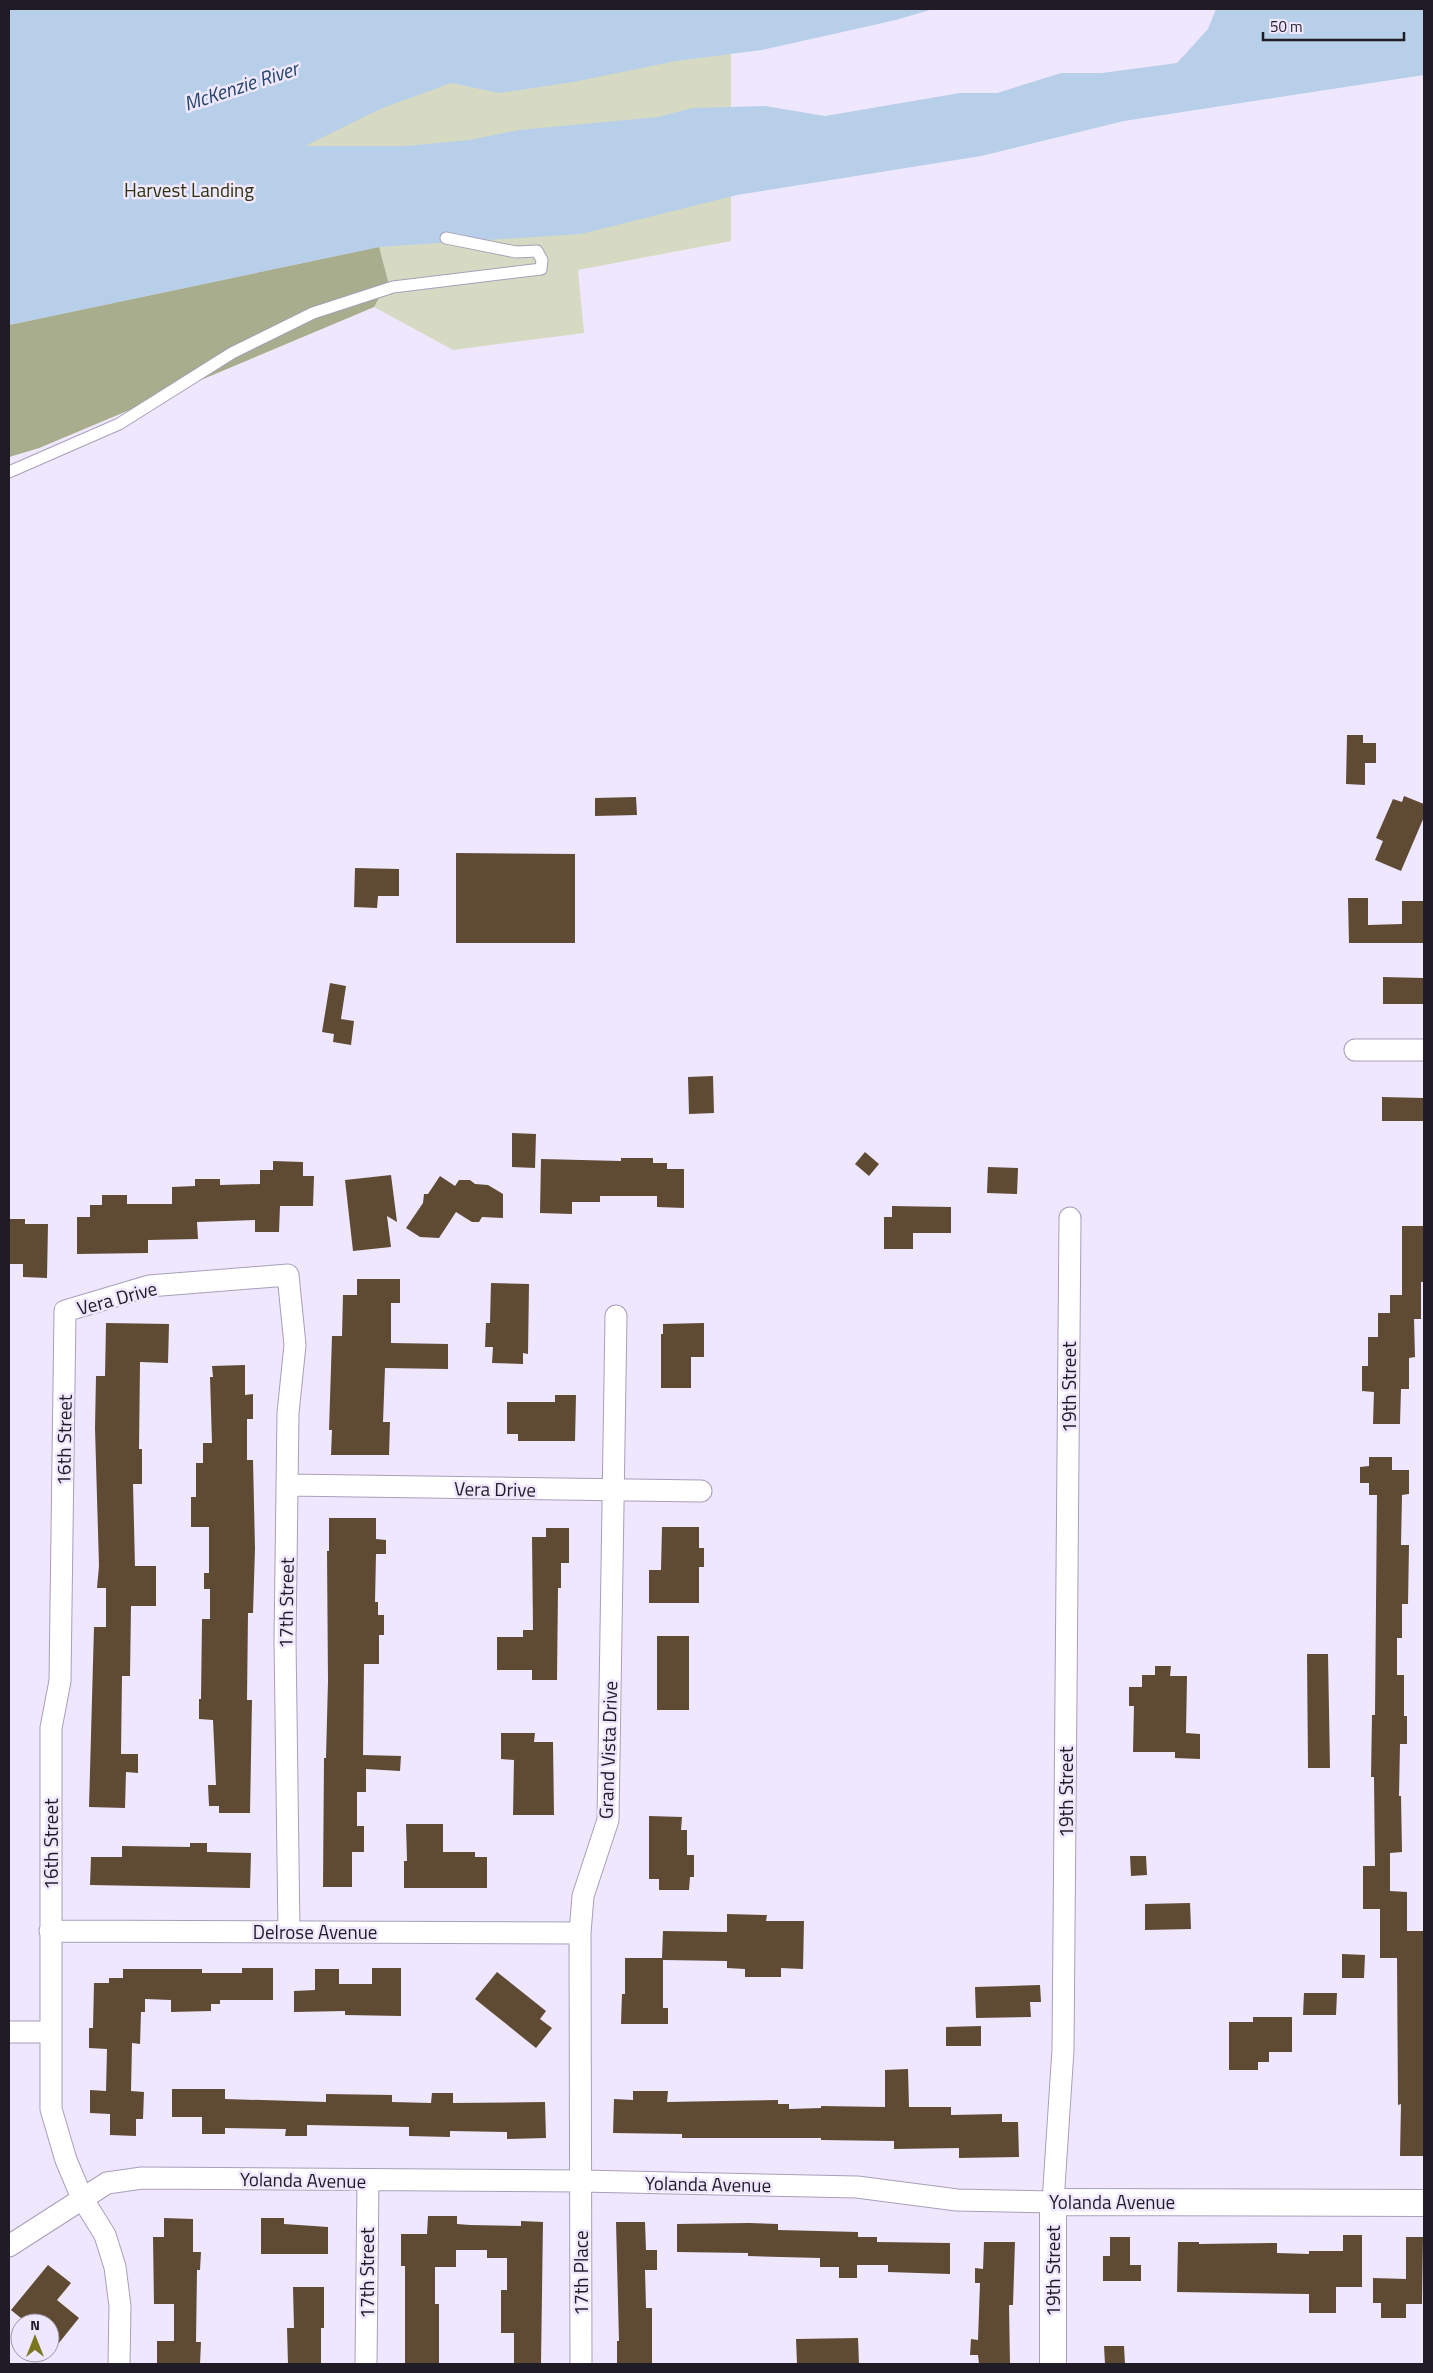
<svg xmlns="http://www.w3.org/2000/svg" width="1433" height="2373" viewBox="0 0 1433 2373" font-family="'Titillium Web',sans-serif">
	<rect width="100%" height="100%" fill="#efe7fe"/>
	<!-- green -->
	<path fill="#d6dac2" d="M 9,9 L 731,9 L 731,241 L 578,270 L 584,333 L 453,350 L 374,307 L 39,448 L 9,457 Z"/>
	<!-- forest -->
	<path fill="#a8ad8e" d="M 379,247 L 388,281 L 374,307 L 39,448 L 9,457 L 9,325 Z"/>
	<!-- water -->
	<path fill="#b8cfe9" d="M 9,9 L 933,9 L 896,20 L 762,50 L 676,61 L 573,82 L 499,93 L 451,83 L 380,109 L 305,146 L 406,146 L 469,140 L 519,130 L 658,117 L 692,108 L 765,106 L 825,116 L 960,93 L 997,93 L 1061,73 L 1102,73 L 1177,63 L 1208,29 L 1216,9 L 1424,9 L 1424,75 L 1124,121 L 981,156 L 737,195 L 581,234 L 379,247 L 9,325 Z"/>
	<!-- building -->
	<path fill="#5f4a34" d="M 1347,735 L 1363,735 L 1363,743 L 1376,743 L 1376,763 L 1365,763 L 1365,785 L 1346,784 Z
		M 1404,796 L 1424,804 L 1424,817 L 1401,871 L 1375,860 L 1383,841 L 1376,838 L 1393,799 L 1402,802 Z
		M 636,797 L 637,815 L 595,816 L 595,798 Z
		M 456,853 L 575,854 L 575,943 L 456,943 Z
		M 355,868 L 399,869 L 399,896 L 378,896 L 377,908 L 354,907 Z
		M 1348,898 L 1368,898 L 1368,925 L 1402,924 L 1402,901 L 1424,901 L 1424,943 L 1349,943 Z
		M 1383,977 L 1424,978 L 1424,1004 L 1383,1004 Z
		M 330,983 L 346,986 L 341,1019 L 354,1021 L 351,1045 L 333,1042 L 334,1034 L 322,1032 Z
		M 713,1076 L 714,1113 L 689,1114 L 688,1077 Z
		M 1382,1097 L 1424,1098 L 1424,1121 L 1382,1121 Z
		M 512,1133 L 536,1134 L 535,1168 L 512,1167 Z
		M 865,1152 L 879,1164 L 869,1176 L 855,1164 Z
		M 621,1158 L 653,1158 L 653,1163 L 667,1163 L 667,1169 L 684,1169 L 684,1208 L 657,1207 L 657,1196 L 600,1196 L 600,1202 L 572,1202 L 572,1214 L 540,1213 L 541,1159 L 621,1161 Z
		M 273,1161 L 303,1162 L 303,1176 L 314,1176 L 313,1206 L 280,1206 L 279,1232 L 255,1232 L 255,1220 L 197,1222 L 198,1239 L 148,1240 L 148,1253 L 77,1254 L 77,1217 L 90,1217 L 90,1205 L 102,1205 L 102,1195 L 127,1195 L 127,1204 L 172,1204 L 172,1187 L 195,1186 L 195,1179 L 220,1179 L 220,1185 L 260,1184 L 260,1170 L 273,1170 Z
		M 988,1167 L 1018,1168 L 1017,1194 L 987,1193 Z
		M 391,1175 L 397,1222 L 387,1216 L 391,1247 L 353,1251 L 345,1180 Z
		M 440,1176 L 455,1186 L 459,1180 L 470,1180 L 475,1184 L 488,1185 L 503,1194 L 503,1218 L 482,1217 L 479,1222 L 472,1222 L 456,1212 L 439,1238 L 420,1237 L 406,1228 L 423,1203 L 424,1194 L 428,1194 Z
		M 892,1206 L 951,1207 L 951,1233 L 913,1233 L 913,1249 L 884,1249 L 884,1217 L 892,1217 Z
		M 9,1219 L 25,1219 L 25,1224 L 48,1224 L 47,1278 L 23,1277 L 23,1264 L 9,1264 Z
		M 1402,1226 L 1424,1226 L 1424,1282 L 1421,1282 L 1421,1319 L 1414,1319 L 1415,1357 L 1409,1358 L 1409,1389 L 1401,1389 L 1400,1424 L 1373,1424 L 1374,1392 L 1362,1391 L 1362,1366 L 1368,1366 L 1368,1337 L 1378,1337 L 1378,1313 L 1390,1313 L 1390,1295 L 1402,1295 Z
		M 357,1279 L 400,1279 L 400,1303 L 391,1303 L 391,1343 L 448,1344 L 448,1369 L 385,1368 L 383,1422 L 390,1422 L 389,1455 L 331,1455 L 332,1430 L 329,1430 L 332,1336 L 342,1336 L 343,1295 L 357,1295 Z
		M 491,1283 L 529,1284 L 528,1354 L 523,1353 L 523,1364 L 492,1363 L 493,1347 L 485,1347 L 486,1323 L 490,1323 Z
		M 106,1323 L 169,1324 L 168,1363 L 140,1362 L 139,1449 L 142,1449 L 142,1484 L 133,1484 L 135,1566 L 156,1566 L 156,1606 L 131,1606 L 130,1676 L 122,1676 L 121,1754 L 138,1754 L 138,1773 L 126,1772 L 125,1808 L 89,1807 L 94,1627 L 106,1627 L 106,1588 L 97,1588 L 99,1566 L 95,1428 L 96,1376 L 105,1376 Z
		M 704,1323 L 704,1357 L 691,1357 L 691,1388 L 661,1388 L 661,1334 L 663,1334 L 663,1324 Z
		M 245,1365 L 245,1395 L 253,1394 L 253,1419 L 247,1419 L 247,1460 L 253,1460 L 255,1548 L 253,1613 L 248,1613 L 247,1700 L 252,1700 L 250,1813 L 219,1813 L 219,1806 L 209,1806 L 208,1785 L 216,1785 L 213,1720 L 199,1719 L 199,1699 L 201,1699 L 202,1619 L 210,1619 L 210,1589 L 204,1589 L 204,1573 L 209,1573 L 209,1527 L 191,1527 L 191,1497 L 196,1497 L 196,1463 L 203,1463 L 203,1443 L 212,1443 L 210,1377 L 213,1377 L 212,1366 Z
		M 555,1395 L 576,1395 L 575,1441 L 518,1441 L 518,1434 L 507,1434 L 507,1402 L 555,1402 Z
		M 1369,1457 L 1392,1457 L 1392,1470 L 1409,1470 L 1409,1494 L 1402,1495 L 1401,1545 L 1409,1545 L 1408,1604 L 1402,1604 L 1402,1638 L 1397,1638 L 1397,1675 L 1404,1675 L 1404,1716 L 1407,1716 L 1407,1744 L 1400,1744 L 1399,1796 L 1401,1796 L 1402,1852 L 1390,1853 L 1390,1891 L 1407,1892 L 1407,1931 L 1423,1931 L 1424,2156 L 1400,2156 L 1401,2104 L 1398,2105 L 1397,1958 L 1380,1958 L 1380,1909 L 1363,1909 L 1363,1866 L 1375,1866 L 1374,1777 L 1371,1777 L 1372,1715 L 1375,1715 L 1377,1495 L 1369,1495 L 1369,1483 L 1360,1483 L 1360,1467 L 1369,1466 Z
		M 329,1518 L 376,1518 L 376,1539 L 386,1540 L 386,1554 L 376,1554 L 375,1602 L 378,1602 L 378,1615 L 384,1615 L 384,1635 L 379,1635 L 379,1664 L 364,1664 L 363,1755 L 401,1756 L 400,1771 L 366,1769 L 366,1792 L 357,1792 L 357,1826 L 364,1826 L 364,1852 L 352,1852 L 352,1887 L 323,1887 L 324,1758 L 326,1758 L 328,1681 L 327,1551 L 329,1551 Z
		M 662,1527 L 699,1527 L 699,1548 L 704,1548 L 704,1567 L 699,1567 L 699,1603 L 649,1603 L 649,1570 L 661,1570 Z
		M 546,1528 L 569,1528 L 569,1563 L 561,1563 L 561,1588 L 558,1588 L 557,1680 L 532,1680 L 532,1670 L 497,1670 L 497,1637 L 523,1637 L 523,1630 L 533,1630 L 532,1537 L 546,1537 Z
		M 657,1636 L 689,1636 L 689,1710 L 657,1710 Z
		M 1307,1654 L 1328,1654 L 1330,1768 L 1308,1768 Z
		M 1155,1666 L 1171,1666 L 1170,1676 L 1187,1676 L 1186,1733 L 1200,1734 L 1200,1759 L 1175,1758 L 1175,1752 L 1133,1752 L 1134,1706 L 1129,1706 L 1129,1687 L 1142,1687 L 1142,1675 L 1155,1675 Z
		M 501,1733 L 535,1733 L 534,1742 L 553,1742 L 554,1815 L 513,1815 L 514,1760 L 501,1759 Z
		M 649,1816 L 682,1817 L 681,1830 L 687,1830 L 687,1855 L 694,1855 L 694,1877 L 690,1877 L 689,1890 L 659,1890 L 659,1879 L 649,1879 Z
		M 406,1824 L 443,1824 L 443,1852 L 475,1852 L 475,1857 L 487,1857 L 487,1888 L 404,1888 L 404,1861 L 407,1861 Z
		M 190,1843 L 207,1843 L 207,1852 L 251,1853 L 250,1888 L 90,1885 L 91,1857 L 122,1857 L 122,1846 L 190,1847 Z
		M 1130,1856 L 1146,1856 L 1147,1875 L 1131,1876 Z
		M 1190,1903 L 1191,1929 L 1145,1930 L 1145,1904 Z
		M 727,1914 L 767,1915 L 766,1921 L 804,1921 L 803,1969 L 781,1968 L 781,1977 L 745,1977 L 745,1969 L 727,1968 L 727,1961 L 663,1960 L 663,2008 L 668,2008 L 668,2024 L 621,2024 L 622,1994 L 625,1994 L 625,1958 L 662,1958 L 663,1931 L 727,1932 Z
		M 1342,1954 L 1365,1955 L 1364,1978 L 1342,1978 Z
		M 242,1968 L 273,1968 L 273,2000 L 220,2000 L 220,2004 L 211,2004 L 211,2011 L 171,2012 L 171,2000 L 145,1999 L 145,2012 L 141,2012 L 140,2044 L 132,2043 L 131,2091 L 144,2092 L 143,2119 L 136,2119 L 136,2136 L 110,2135 L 110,2114 L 90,2113 L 90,2090 L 106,2091 L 107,2049 L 89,2048 L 89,2028 L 93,2028 L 94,1983 L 109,1983 L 109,1978 L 123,1978 L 123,1969 L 202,1969 L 202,1973 L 242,1973 Z
		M 372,1968 L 401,1968 L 401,2016 L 345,2015 L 345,2011 L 294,2012 L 294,1991 L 315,1990 L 315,1969 L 339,1969 L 339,1984 L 372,1984 Z
		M 497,1972 L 546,2011 L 540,2019 L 552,2028 L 536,2048 L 475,1999 Z
		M 1040,1985 L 1041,2002 L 1030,2002 L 1031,2017 L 976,2018 L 975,1987 Z
		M 1304,1993 L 1337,1993 L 1336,2015 L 1303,2015 Z
		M 1253,2017 L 1292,2017 L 1292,2052 L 1269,2052 L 1269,2062 L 1258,2062 L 1258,2070 L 1229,2070 L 1229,2022 L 1253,2022 Z
		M 981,2026 L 981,2046 L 946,2046 L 946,2027 Z
		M 908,2069 L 909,2107 L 951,2107 L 951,2115 L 1002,2114 L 1002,2122 L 1018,2122 L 1019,2157 L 959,2158 L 959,2148 L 894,2149 L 894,2141 L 821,2140 L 821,2138 L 682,2138 L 682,2134 L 613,2133 L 614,2099 L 633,2100 L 633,2091 L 668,2091 L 667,2102 L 778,2100 L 778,2104 L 789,2104 L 789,2109 L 821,2108 L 821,2106 L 885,2107 L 885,2070 Z
		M 172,2089 L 225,2089 L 225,2099 L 326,2102 L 326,2094 L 392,2095 L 392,2102 L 431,2103 L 432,2093 L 453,2093 L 453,2103 L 545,2102 L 546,2138 L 507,2139 L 507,2132 L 450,2131 L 450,2137 L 409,2136 L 409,2127 L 307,2125 L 307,2136 L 285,2136 L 286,2129 L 225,2128 L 225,2134 L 202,2134 L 202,2117 L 172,2117 Z
		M 428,2216 L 457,2216 L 457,2224 L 470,2225 L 521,2226 L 521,2221 L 543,2222 L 541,2364 L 514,2364 L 514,2333 L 501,2333 L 501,2290 L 507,2290 L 507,2258 L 487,2258 L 487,2250 L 456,2250 L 456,2267 L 435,2267 L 435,2304 L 439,2304 L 439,2364 L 405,2364 L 405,2266 L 401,2266 L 401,2234 L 427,2234 Z
		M 164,2218 L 193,2219 L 193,2252 L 201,2252 L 200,2270 L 197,2270 L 196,2342 L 201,2342 L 200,2364 L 157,2364 L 157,2341 L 174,2341 L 174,2304 L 154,2304 L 153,2237 L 164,2237 Z
		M 261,2218 L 284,2218 L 284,2224 L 328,2227 L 328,2254 L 261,2254 Z
		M 616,2222 L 645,2222 L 646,2250 L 657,2250 L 657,2270 L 645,2270 L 646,2308 L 652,2308 L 652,2364 L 617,2364 L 617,2341 L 619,2341 Z
		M 749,2223 L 778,2224 L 778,2230 L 858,2232 L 858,2237 L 877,2237 L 877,2242 L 950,2243 L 950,2274 L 888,2272 L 888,2265 L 857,2265 L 857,2278 L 839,2278 L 839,2267 L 820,2267 L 820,2258 L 748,2256 L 748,2253 L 677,2252 L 677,2224 Z
		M 1343,2235 L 1362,2235 L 1362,2287 L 1336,2287 L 1336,2313 L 1309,2313 L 1309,2294 L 1177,2292 L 1178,2242 L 1199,2242 L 1199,2244 L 1277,2243 L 1277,2253 L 1309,2254 L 1309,2251 L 1343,2251 Z
		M 1110,2237 L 1130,2237 L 1130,2265 L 1141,2265 L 1141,2281 L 1103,2281 L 1103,2256 L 1110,2256 Z
		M 1406,2237 L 1423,2237 L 1422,2304 L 1406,2304 L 1406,2318 L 1381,2318 L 1381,2303 L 1373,2303 L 1373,2278 L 1406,2279 Z
		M 984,2242 L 1015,2242 L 1013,2305 L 1009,2305 L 1010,2364 L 979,2364 L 978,2355 L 970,2355 L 971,2339 L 978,2340 L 980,2283 L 975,2283 L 975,2268 L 983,2269 Z
		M 48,2265 L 71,2283 L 57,2300 L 79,2318 L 50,2354 L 50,2323 L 27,2323 L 11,2310 Z
		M 293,2287 L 324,2287 L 324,2328 L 321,2328 L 321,2364 L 288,2364 L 287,2328 L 294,2328 Z
		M 858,2338 L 859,2364 L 797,2364 L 796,2339 Z
		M 1104,2346 L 1124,2346 L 1125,2364 L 1105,2364 Z"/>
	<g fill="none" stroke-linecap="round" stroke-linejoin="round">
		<defs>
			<path id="service" d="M 9,472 L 119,424 L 232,353 L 313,313 L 393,287 L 541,269 L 542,260 L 537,251 L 516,252 L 446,238"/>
			<path id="minor" d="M 1355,1050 L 1424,1050
				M 289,1485 L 701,1491
				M 50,1931 L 580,1933
				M 9,2032 L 50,2032
				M 9,2246 L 107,2183 L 142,2178 L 581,2181 L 857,2187 L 957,2200 L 1053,2202 L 1063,2050 L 1070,1218
				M 119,2364 L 120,2306 L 115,2267 L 105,2235 L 82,2198 L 66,2160 L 51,2109 L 51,1728 L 60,1681 L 65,1311 L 149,1286 L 288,1275 L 295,1345 L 288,1413 L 285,1640 L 289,1932
				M 366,2364 L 368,2181
				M 581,2364 L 580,1933 L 583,1896 L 608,1820 L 616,1316"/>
			<path id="tertiary" d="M 1053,2364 L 1053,2202 L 1424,2203"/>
		</defs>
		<!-- service casing -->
		<use href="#service" stroke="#a89fb9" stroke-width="13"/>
		<!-- minor casing -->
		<use href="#minor" stroke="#a89fb9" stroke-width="23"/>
		<!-- tertiary casing -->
		<use href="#tertiary" stroke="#a89fb9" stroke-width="28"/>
		<!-- service -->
		<use href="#service" stroke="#fff" stroke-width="11"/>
		<!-- minor -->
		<use href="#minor" stroke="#fff" stroke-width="21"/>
		<!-- tertiary -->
		<use href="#tertiary" stroke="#fff" stroke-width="26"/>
	</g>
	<g text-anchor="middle" stroke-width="5" stroke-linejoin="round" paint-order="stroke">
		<!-- park labels -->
		<g font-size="19" fill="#2f340c" stroke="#efe7fe">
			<text x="189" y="197">Harvest Landing</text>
		</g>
		<!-- street labels -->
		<g font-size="19" fill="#201c26" stroke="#efe7fe">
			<text transform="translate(117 1298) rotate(-15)" y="7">Vera Drive</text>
			<text transform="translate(1069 1387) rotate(-90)" y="7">19th Street</text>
			<text transform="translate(64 1440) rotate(-89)" y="7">16th Street</text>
			<text transform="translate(495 1489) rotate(1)" y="7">Vera Drive</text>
			<text transform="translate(286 1603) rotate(-89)" y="7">17th Street</text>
			<text transform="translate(608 1750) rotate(-88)" y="7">Grand Vista Drive</text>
			<text transform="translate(1066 1792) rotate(-90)" y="7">19th Street</text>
			<text transform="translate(51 1844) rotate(-90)" y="7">16th Street</text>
			<text x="315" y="1939">Delrose Avenue</text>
			<text transform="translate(303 2180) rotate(1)" y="7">Yolanda Avenue</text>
			<text transform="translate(708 2184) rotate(1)" y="7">Yolanda Avenue</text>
			<text x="1112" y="2209">Yolanda Avenue</text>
			<text transform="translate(1053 2271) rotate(-90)" y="7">19th Street</text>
			<text transform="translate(367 2273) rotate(-90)" y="7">17th Street</text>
			<text transform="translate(581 2273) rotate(-90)" y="7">17th Place</text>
		</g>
		<!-- water labels -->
		<g font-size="20" font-style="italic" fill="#224468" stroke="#efe7fe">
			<text transform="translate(241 86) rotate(-18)" y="7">McKenzie River</text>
		</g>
	</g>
	<!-- border -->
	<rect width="1433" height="2373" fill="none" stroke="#201c26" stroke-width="20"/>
	<!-- north arrow -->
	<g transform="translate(35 2338)"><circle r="24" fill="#efe7fe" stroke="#9c96a8"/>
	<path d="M0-4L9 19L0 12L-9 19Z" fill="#79771d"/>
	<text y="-8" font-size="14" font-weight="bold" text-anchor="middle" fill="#201c26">N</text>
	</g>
	<!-- scale -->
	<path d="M1263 32v8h141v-8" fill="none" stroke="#201c26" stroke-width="2.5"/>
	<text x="1270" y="32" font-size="15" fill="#201c26" stroke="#efe7fe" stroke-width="4" paint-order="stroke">50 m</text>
</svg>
